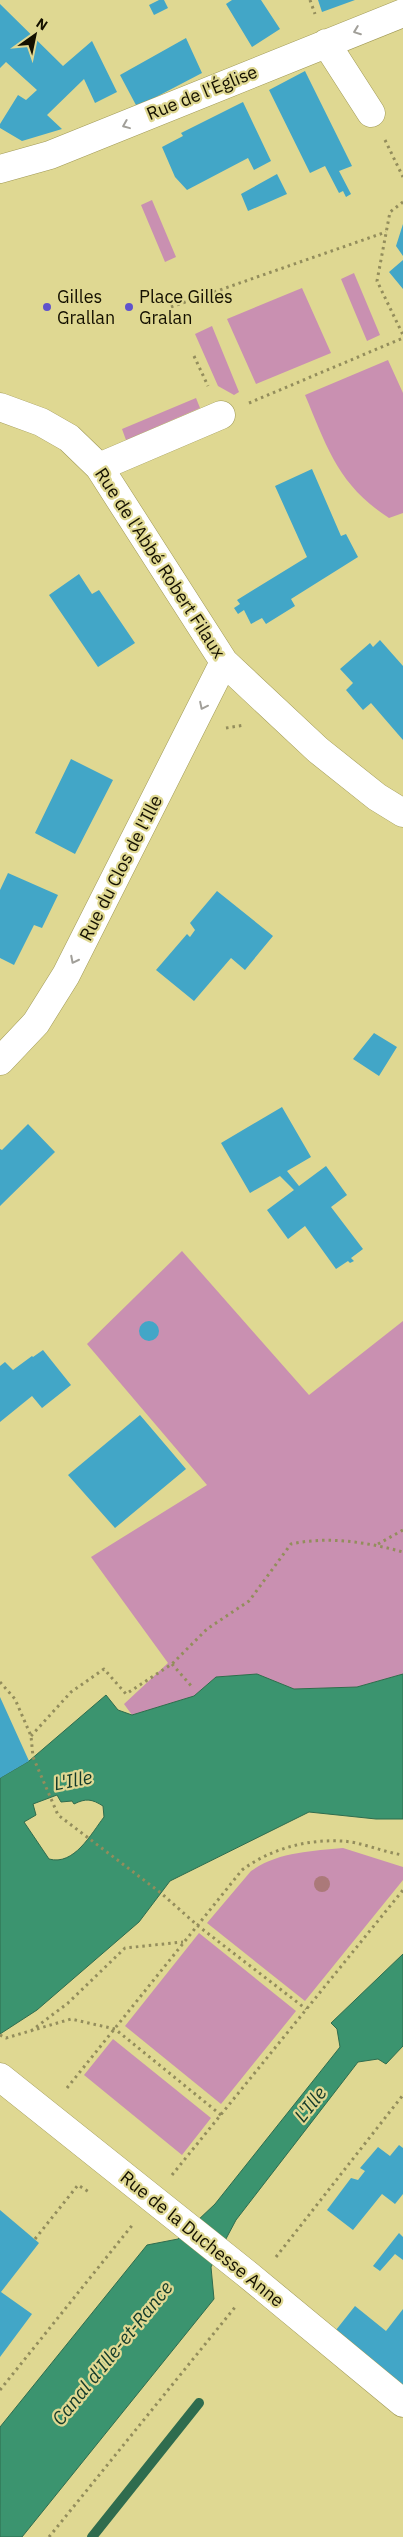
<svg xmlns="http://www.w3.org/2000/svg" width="403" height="2537" viewBox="0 0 403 2537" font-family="'IBM Plex Sans',sans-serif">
	<rect width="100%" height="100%" fill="#dfd892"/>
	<!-- green -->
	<path fill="#c990b1" d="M 152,200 L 176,257 L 165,262 L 141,205 Z
		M 354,273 L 380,335 L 367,341 L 341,279 Z
		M 302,288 L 331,353 L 256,384 L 227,319 Z
		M 212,326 L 239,392 L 234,395 L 218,386 L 195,334 Z
		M 388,360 L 403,393 L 403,513 L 389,518 C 338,485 327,447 305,395 Z
		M 196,398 L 200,408 L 126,440 L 122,429 Z
		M 182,1251 L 309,1395 L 403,1321 L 403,1674 L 357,1687 L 294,1689 L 257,1674 L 216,1677 L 194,1696 L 132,1715 L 124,1704 L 168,1663 L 91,1557 L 207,1485 L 87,1344 Z
		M 343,1848 L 403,1867 L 403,1880 L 305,2001 L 207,1923 L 251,1871 C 277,1852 313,1851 343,1848 Z
		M 199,1933 L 296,2011 L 221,2104 L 125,2026 Z
		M 113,2039 L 211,2118 L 182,2155 L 84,2075 Z"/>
	<!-- water -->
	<path fill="#3b946f" stroke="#2f6c4e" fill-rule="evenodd" d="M 257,1674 L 294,1689 L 357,1687 L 403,1674 L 403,1819 L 376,1819 L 309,1812 L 170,1881 L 139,1922 L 37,2010 L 0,2034 L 0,1778 L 29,1761 L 106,1695 L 118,1710 L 132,1715 L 194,1696 L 216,1677 ZM 57,1795 L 61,1802 L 72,1801 L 74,1804 C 86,1798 92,1799 103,1806 L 104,1817 C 91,1834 74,1866 49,1859 L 24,1822 L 36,1815 L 33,1804 Z
		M 403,1954 L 403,2046 L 386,2064 L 378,2059 L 358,2062 L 236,2220 L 211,2267 L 214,2299 L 22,2537 L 0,2537 L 0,2427 L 147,2245 L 178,2239 L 215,2204 L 340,2047 L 337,2029 L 331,2023 Z"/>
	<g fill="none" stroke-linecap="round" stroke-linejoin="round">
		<!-- stream -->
		<path stroke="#2f6c4e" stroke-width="10" d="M 92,2537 L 199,2403"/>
	</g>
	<!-- building -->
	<path fill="#42a6c7" d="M 159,0 L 164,0 L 168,8 L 154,15 L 149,5 Z
		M 232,0 L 261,0 L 280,29 L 252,47 L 226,4 Z
		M 318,0 L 355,0 L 322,12 Z
		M 0,4 L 63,66 L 92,41 L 117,92 L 95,103 L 84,79 L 47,115 L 62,129 L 22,141 L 0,128 L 0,124 L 18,95 L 26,100 L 37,90 L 6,62 L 0,68 Z
		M 186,38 L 202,73 L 137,107 L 120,75 Z
		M 305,71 L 352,166 L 339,171 L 351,194 L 346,197 L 343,191 L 339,193 L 325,166 L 310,173 L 269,90 Z
		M 243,102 L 271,161 L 254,170 L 248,158 L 187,190 L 175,177 L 162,147 L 183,136 L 181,133 Z
		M 277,174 L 287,194 L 248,211 L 241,194 Z
		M 403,224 L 403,256 L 396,246 Z
		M 403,260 L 403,289 L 389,272 Z
		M 312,469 L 341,536 L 346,534 L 358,557 L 291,599 L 295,606 L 266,624 L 262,618 L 251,624 L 244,610 L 238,614 L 234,608 L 240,604 L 237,600 L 307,557 L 275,486 Z
		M 79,574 L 92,594 L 99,590 L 135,643 L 98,667 L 49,595 Z
		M 380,640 L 403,666 L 403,740 L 371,703 L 363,710 L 346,690 L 353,683 L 340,669 L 370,643 L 373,647 Z
		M 71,759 L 113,780 L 75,854 L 35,833 Z
		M 8,873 L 58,895 L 42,928 L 34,925 L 14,965 L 0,958 L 0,890 Z
		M 217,891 L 273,936 L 245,970 L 231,958 L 194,1001 L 156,970 L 187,934 L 190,937 L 195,930 L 190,923 Z
		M 374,1033 L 397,1047 L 379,1076 L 353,1059 Z
		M 282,1107 L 311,1157 L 287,1171 L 299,1186 L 326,1166 L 347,1195 L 331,1207 L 363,1249 L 351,1258 L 354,1261 L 350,1263 L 348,1261 L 336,1269 L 305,1226 L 288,1239 L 267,1210 L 294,1190 L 280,1176 L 250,1193 L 221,1143 Z
		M 28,1124 L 55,1152 L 0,1206 L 0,1149 L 2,1150 Z
		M139 1331a10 10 0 1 1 20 0a10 10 0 1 1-20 0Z
		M 43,1350 L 71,1385 L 42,1408 L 32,1396 L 0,1422 L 0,1366 L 5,1362 L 13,1370 L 32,1356 L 33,1357 Z
		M 140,1415 L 186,1469 L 115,1528 L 68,1475 Z
		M 0,1697 L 29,1761 L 0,1778 Z
		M 399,2145 L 403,2148 L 403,2194 L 395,2204 L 382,2194 L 353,2230 L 327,2210 L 351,2178 L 358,2180 L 365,2171 L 360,2168 L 378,2147 L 390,2156 Z
		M 0,2210 L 39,2243 L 1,2292 L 32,2314 L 0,2357 Z
		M 399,2233 L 403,2237 L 403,2260 L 395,2254 L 380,2271 L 373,2266 Z
		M 355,2306 L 386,2331 L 403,2309 L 403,2385 L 336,2330 Z"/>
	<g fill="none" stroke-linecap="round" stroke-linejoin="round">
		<defs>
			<path id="minor" d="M 326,43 L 371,113
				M 0,169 L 50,155 L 403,13
				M 0,407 L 41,422 L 69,438 L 99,467 L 224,662 L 318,750 L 377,797 L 403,813
				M 99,467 L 221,415
				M 0,1061 L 36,1023 L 66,975 L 224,662
				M 0,2077 L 247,2274 L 403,2403"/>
		</defs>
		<!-- minor casing -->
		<use href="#minor" stroke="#a09955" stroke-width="29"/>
		<!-- path -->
		<path stroke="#938d5c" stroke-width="3" stroke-dasharray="2.5 4" stroke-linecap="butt" d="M 310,0 L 315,14
			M 385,140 L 403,177
			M 403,202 L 390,212 L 377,281 L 403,335
			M 171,307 L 386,232
			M 194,356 L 208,386
			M 249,403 L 403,338
			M 226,728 L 245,725
			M 378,1544 L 403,1530
			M 172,1664 L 193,1688
			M 0,1682 L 15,1699 L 31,1736 L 33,1757 L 58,1815 L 161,1893 L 197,1925 L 306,2009
			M 31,1736 L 71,1692 L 104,1669 L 126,1694 L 172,1664 L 207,1629 L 249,1601 L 291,1544 C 327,1536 367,1542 403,1552
			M 31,2031 L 68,2003 L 125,1948 L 183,1942
			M 0,2035 L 6,2038 L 71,2019 L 115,2029 L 221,2115
			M 67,2088 L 242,1870 C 270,1849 307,1839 342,1841 C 361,1842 383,1852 403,1855
			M 172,2175 L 403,1890
			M 35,2239 L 78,2185 L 89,2192
			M 276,2257 L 403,2095
			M 0,2390 L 134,2223
			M 49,2537 L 236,2306"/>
		<!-- minor -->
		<use href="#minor" stroke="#fff" stroke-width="28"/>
	</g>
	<!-- trees -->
	<circle fill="#ab7979" cx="322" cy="1884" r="8"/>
	<!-- one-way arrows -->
	<defs><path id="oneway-chevron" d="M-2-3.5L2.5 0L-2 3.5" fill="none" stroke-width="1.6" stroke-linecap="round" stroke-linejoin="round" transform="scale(1.25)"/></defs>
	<g stroke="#a19f99">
		<use href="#oneway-chevron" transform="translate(357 31) rotate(159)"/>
		<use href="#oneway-chevron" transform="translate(126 125) rotate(158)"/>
		<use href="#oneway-chevron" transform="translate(203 706) rotate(116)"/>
		<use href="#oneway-chevron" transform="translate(74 960) rotate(117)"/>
	</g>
	<!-- markers -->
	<g fill="#6053cc" stroke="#dfd892" stroke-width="2">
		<circle cx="47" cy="307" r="5"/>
		<circle cx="129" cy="307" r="5"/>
	</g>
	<g text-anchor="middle" stroke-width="4.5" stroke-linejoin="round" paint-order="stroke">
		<!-- street labels -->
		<g font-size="18" fill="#141000" stroke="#dfd892">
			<text transform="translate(202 93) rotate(-22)" y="6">Rue de l'Église</text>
			<text transform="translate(160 563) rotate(57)" y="6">Rue de l'Abbé Robert Filaux</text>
			<text transform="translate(121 868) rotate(-63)" y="6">Rue du Clos de l'Ille</text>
			<text transform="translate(202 2239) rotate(39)" y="6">Rue de la Duchesse Anne</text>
		</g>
		<!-- poi labels -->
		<g font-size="18" fill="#141000" stroke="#dfd892" text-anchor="start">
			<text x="57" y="303">Gilles<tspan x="57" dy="21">Grallan</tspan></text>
			<text x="139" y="303">Place Gilles<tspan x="139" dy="21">Gralan</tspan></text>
		</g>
		<!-- water labels -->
		<g font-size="19" font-style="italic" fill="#133a2a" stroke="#dfd892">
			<text transform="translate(73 1780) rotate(-11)" y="7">L'Ille</text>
			<text transform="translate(310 2104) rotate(-52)" y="7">L'Ille</text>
			<text transform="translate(112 2353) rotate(-51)" y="7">Canal d'Ille-et-Rance</text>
		</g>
	</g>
	<!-- north arrow -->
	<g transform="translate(35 35) rotate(33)" stroke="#dfd892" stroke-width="4" paint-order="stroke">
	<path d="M0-4L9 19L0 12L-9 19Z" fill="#141000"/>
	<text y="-8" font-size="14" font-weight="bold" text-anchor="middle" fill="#141000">N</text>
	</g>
</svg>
